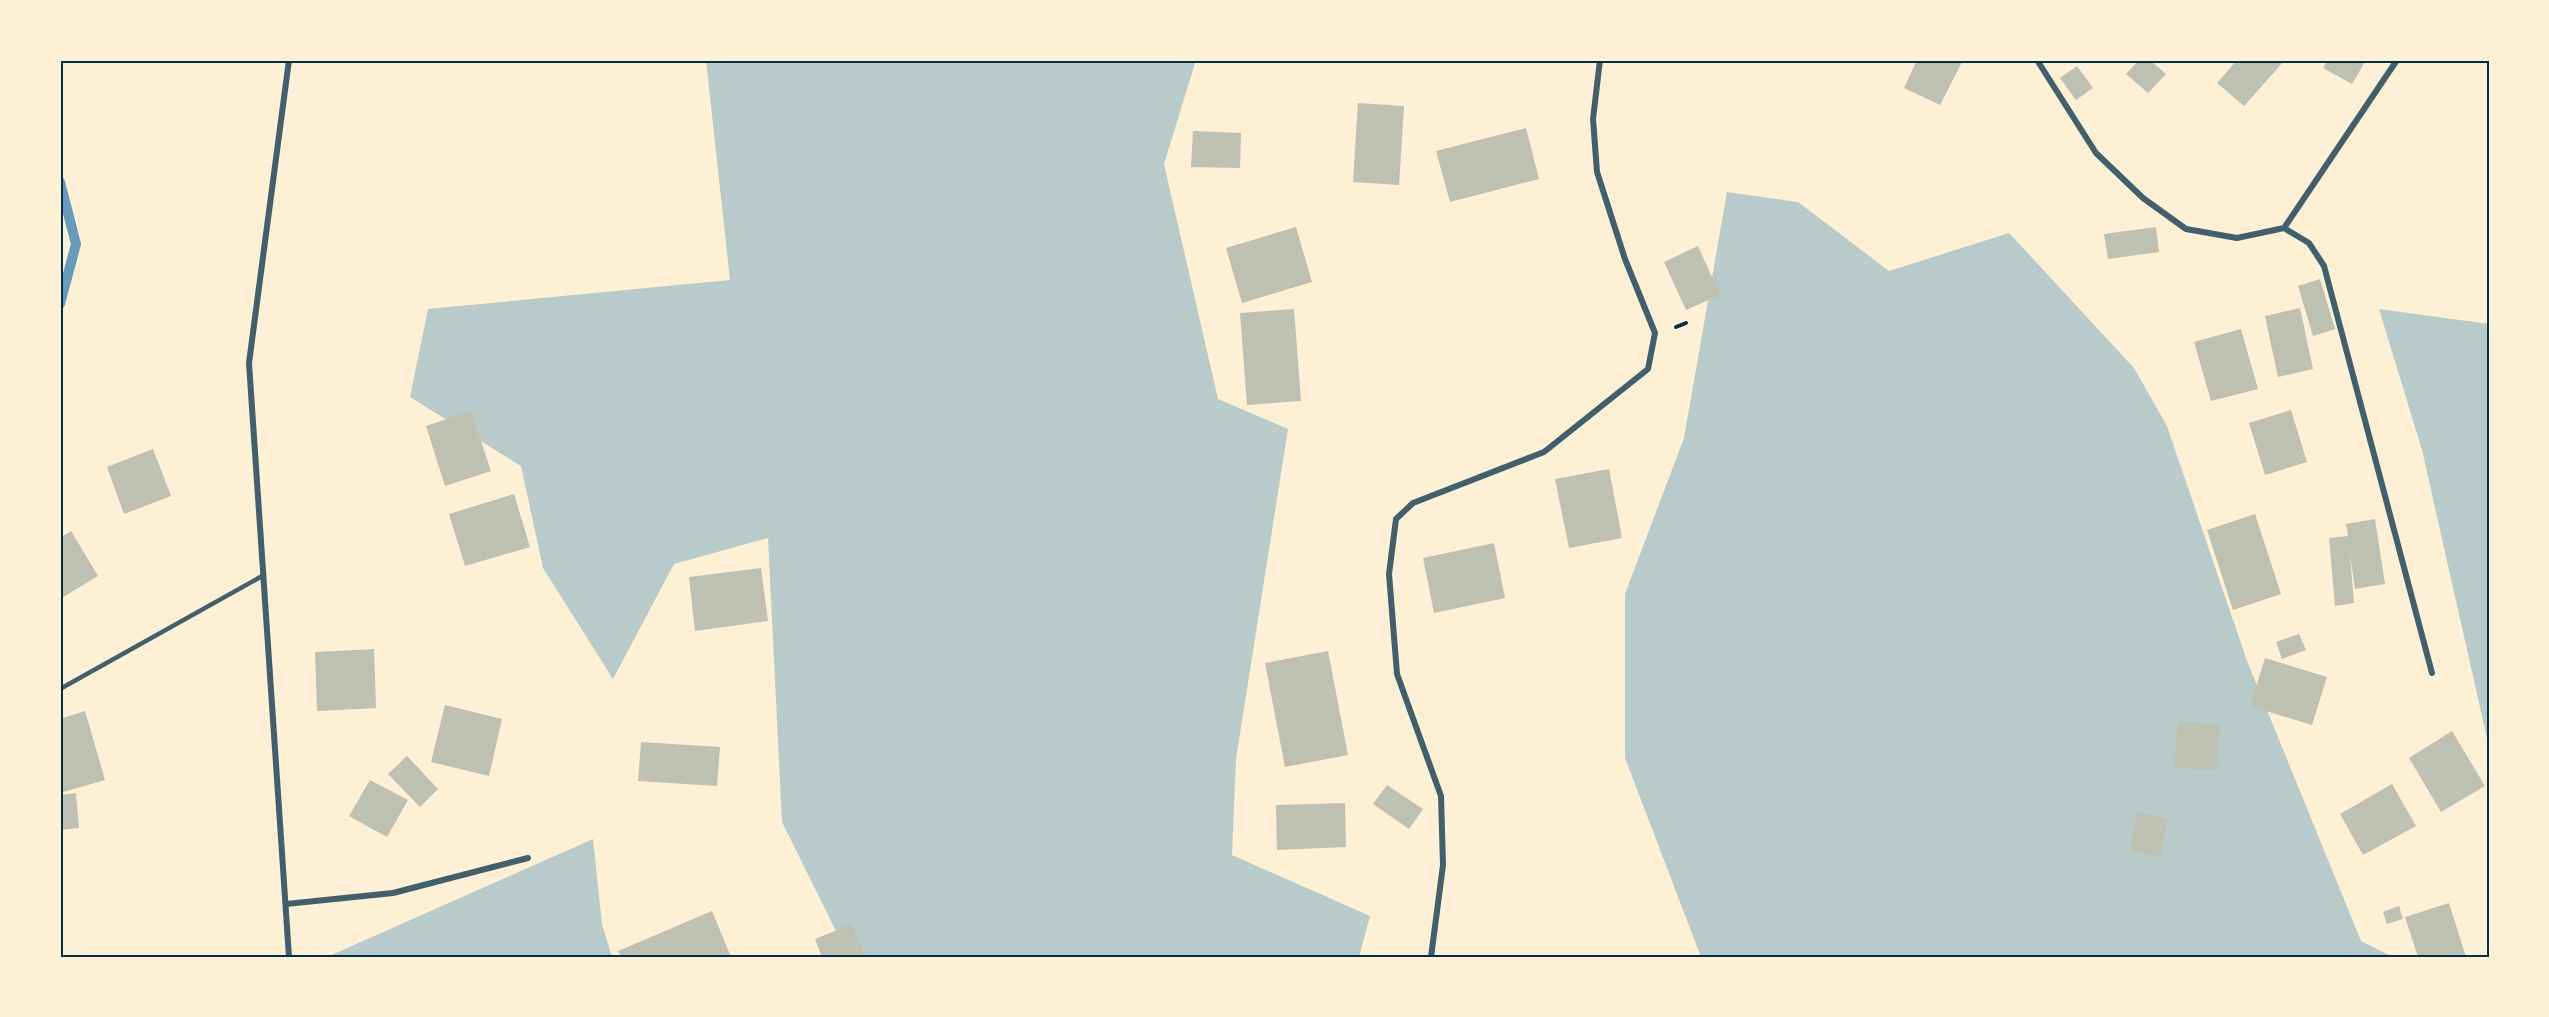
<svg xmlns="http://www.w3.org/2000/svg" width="2549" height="1017" viewBox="0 0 2549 1017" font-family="Lato,sans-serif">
	<rect width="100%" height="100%" fill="#fdf0d5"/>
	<!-- green -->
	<path fill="#b9caca" d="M 706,60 L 1196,60 L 1164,164 L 1218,399 L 1288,429 L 1236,759 L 1232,855 L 1370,916 L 1359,957 L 849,957 L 782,822 L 768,538 L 674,564 L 613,679 L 543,568 L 521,466 L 410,397 L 428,309 L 730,280 Z
		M 1727,192 L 1798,202 L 1889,271 L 2009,233 L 2134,368 L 2167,426 L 2247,661 L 2361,941 L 2393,957 L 1701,957 L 1625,758 L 1625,594 L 1684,438 Z
		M 2379,309 L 2489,324 L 2489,747 L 2422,450 Z
		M 593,839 L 602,924 L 612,957 L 327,957 Z"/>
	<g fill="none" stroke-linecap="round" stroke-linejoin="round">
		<!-- stream -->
		<path stroke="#669bbc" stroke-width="10" d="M 60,182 L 76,244 L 60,304"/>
	</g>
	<!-- building -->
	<path fill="#bec0b2" d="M 1917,60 L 1963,60 L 1940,105 L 1904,88 Z
		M 2139,60 L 2150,60 L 2166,74 L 2148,93 L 2126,74 Z
		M 2237,60 L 2285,60 L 2244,106 L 2217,83 Z
		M 2328,60 L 2366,60 L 2352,84 L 2323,68 Z
		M 2077,66 L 2093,88 L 2076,100 L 2060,78 Z
		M 1358,103 L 1404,106 L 1399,185 L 1353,182 Z
		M 1526,128 L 1539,179 L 1450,202 L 1436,151 Z
		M 1193,131 L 1241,133 L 1240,168 L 1191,167 Z
		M 1296,227 L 1312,282 L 1242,303 L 1226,248 Z
		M 2156,227 L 2159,252 L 2108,259 L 2104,234 Z
		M 1698,246 L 1720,295 L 1686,310 L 1664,262 Z
		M 2320,279 L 2335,329 L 2313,336 L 2298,286 Z
		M 2300,308 L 2313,369 L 2278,377 L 2265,316 Z
		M 1294,309 L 1301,401 L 1247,405 L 1240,313 Z
		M 2241,329 L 2258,389 L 2211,401 L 2194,342 Z
		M 2291,410 L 2307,462 L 2265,475 L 2249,423 Z
		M 471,411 L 491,471 L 445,486 L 426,426 Z
		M 153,449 L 171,496 L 124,514 L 107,467 Z
		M 1609,469 L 1622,538 L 1569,548 L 1555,479 Z
		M 514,494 L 530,547 L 465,566 L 449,514 Z
		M 2255,514 L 2281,594 L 2233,610 L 2207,530 Z
		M 2375,519 L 2385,584 L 2355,589 L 2350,554 L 2354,603 L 2335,606 L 2329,538 L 2348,536 L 2346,524 Z
		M 71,531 L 98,576 L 60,599 L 60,538 Z
		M 1494,543 L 1505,598 L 1434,613 L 1423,558 Z
		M 761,568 L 768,621 L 695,631 L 689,577 Z
		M 2299,634 L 2306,650 L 2282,659 L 2276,642 Z
		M 374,649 L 376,708 L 317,711 L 315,652 Z
		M 1328,651 L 1348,755 L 1285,767 L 1265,663 Z
		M 2265,658 L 2327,677 L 2312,725 L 2250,706 Z
		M 445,705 L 502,719 L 489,776 L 431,762 Z
		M 85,711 L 105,780 L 60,793 L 60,719 Z
		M 2178,721 L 2220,725 L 2216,771 L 2174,767 Z
		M 2452,731 L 2485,786 L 2441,812 L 2409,758 Z
		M 641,742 L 720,747 L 717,786 L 638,781 Z
		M 407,756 L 438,789 L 420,807 L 388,774 Z
		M 370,780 L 408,800 L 387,837 L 349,816 Z
		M 2392,784 L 2416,826 L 2363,855 L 2340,814 Z
		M 1387,785 L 1423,809 L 1409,829 L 1373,804 Z
		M 76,793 L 79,828 L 60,830 L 60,795 Z
		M 1345,803 L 1346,847 L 1277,850 L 1276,805 Z
		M 2137,812 L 2168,818 L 2160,857 L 2130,851 Z
		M 2449,903 L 2466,957 L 2418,957 L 2405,917 Z
		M 2399,906 L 2403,919 L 2387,924 L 2383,912 Z
		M 712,911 L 731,957 L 621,957 L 618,951 Z
		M 852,924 L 865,957 L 822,957 L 815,939 Z"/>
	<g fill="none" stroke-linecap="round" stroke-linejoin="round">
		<!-- path -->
		<path stroke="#003049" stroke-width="4" d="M 1676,327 L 1686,323"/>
		<!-- service -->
		<path stroke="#3f606c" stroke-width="4.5" d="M 60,689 L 264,575"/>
		<!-- minor -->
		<path stroke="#3f606c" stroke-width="6" d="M 2037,60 L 2096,153 L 2143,198 L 2186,229 L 2237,238 L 2284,228 L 2309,243 L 2324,266 L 2432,673
			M 2284,228 L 2397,60
			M 286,904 L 393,893 L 528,858
			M 289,957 L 249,363 L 289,60
			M 1431,957 L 1443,865 L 1441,796 L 1397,674 L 1389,574 L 1396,519 L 1413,503 L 1544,452 L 1648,369 L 1655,333 L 1625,259 L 1597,172 L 1593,119 L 1600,60"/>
	</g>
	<!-- border -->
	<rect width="2549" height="1017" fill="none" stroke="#fdf0d5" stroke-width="123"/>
	<rect x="62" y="62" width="2426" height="894" fill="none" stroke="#003049" stroke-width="2"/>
</svg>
